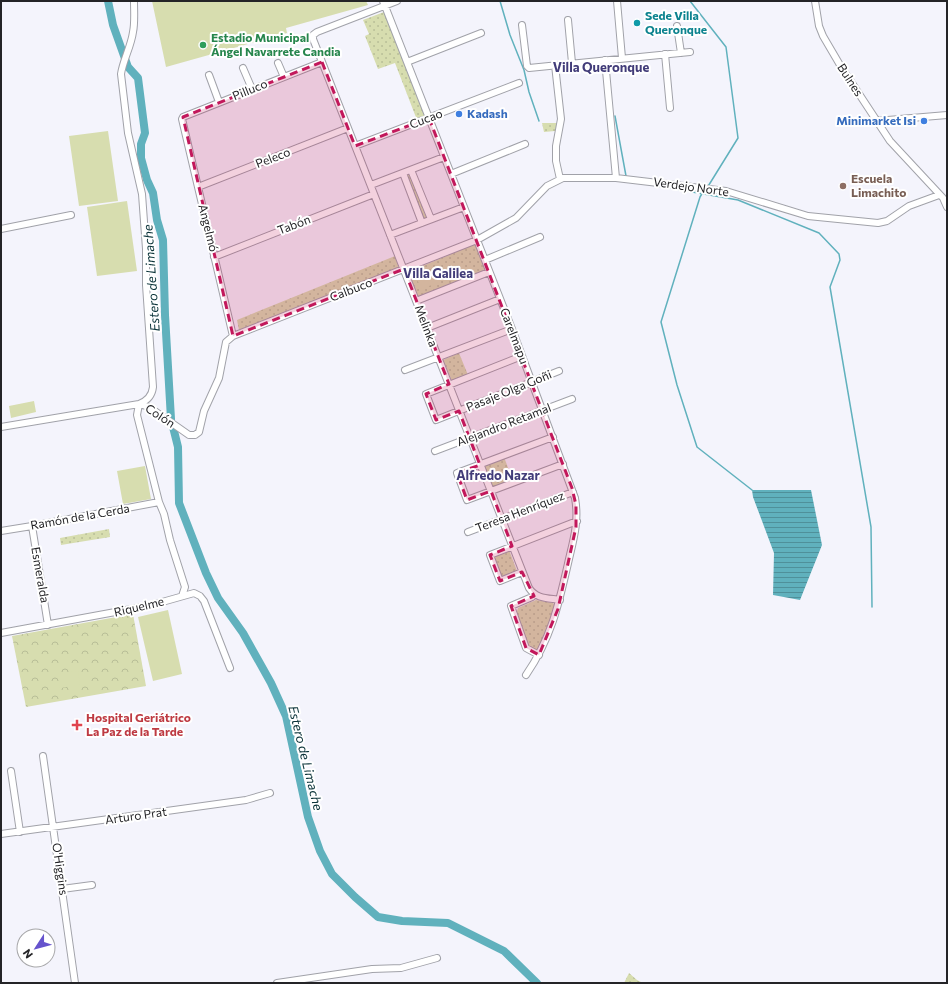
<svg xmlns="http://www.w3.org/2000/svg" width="948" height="984" viewBox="0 0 948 984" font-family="Commissioner,sans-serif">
	<defs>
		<pattern id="grass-dots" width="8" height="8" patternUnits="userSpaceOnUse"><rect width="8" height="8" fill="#d7ddaf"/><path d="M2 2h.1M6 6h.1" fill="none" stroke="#b8be97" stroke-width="1.8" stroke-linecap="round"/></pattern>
		<pattern id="forest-crowns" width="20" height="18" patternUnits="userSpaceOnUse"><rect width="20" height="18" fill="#d7ddaf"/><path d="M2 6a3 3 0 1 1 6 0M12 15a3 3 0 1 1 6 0" fill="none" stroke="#b8be97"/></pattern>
		<pattern id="water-rules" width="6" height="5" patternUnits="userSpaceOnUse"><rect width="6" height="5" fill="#60b1bd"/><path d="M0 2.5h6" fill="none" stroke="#4f909a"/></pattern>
	</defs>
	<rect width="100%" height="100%" fill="#f4f4fc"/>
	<!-- grass -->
	<path fill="url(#grass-dots)" d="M 384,12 L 425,117 L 417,120 L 395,63 L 378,69 L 365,36 L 369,34 L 363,20 Z
		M 542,123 L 558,123 L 555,131 L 544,132 Z
		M 411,172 L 429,218 L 423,221 L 405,175 Z
		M 475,244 L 486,272 L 419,298 L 408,272 Z
		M 395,256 L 399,268 L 239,330 L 237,320 Z
		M 459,353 L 468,375 L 452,381 L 443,360 Z
		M 504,457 L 513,481 L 493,488 L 484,465 Z
		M 109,529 L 110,537 L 61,545 L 60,538 Z
		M 509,550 L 517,571 L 502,577 L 493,556 Z
		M 536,600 L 553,603 L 556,607 L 538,652 L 528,648 L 516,614 L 518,608 Z
		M 629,973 L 637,980 L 643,983 L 624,983 Z"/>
	<!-- forest -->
	<path fill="url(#forest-crowns)" d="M 133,614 L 146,686 L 26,707 L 12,636 Z"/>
	<!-- garden -->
	<path fill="#d7ddaf" d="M 152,1 L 366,1 L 368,5 L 286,28 L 287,33 L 166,67 Z
		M 108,131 L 118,201 L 79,206 L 69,136 Z
		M 127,201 L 137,271 L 97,276 L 87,207 Z
		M 436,272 L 440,282 L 421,289 L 417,279 Z
		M 34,401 L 36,412 L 11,418 L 9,406 Z
		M 145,466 L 151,499 L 123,504 L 117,471 Z
		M 168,610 L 182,674 L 153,681 L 138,617 Z
		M 78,671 L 80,685 L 60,688 L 58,674 Z"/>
	<!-- water -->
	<path fill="url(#water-rules)" d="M 752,490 L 811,490 L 822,545 L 800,600 L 773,595 L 774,553 L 753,497 Z"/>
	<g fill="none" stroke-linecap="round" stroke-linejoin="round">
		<!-- stream -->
		<path stroke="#60b1bd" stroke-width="1.5" d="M 500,1 L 510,35 L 524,70 L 529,92 L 539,121
			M 690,1 L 726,47 L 738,138 L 707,188
			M 615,116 L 626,176
			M 658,186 L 738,200 L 819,233 L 839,254 L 840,260 L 830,287 L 871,527 L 872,607
			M 703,192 L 700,197 L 661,322 L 677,385 L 697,447 L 752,490"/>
		<!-- river -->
		<path stroke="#60b1bd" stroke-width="8" d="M 108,1 L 113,25 L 128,67 L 138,78 L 145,133 L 141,144 L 141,158 L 147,180 L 153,193 L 157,220 L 163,240 L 165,315 L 171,419
			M 173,427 L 178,447 L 179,503 L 206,573 L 218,598 L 243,633 L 271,683 L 286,716 L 308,817 L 320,851 L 332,874 L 355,897 L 378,917 L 402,921 L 448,923 L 504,951 L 537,983"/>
		<defs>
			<path id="minor" d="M 134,1 C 134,11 135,23 133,32 C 131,47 123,60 121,74 L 128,133 L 142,194 L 146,249 L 146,285 L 153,387 C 152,396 147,401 139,404 L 137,415 L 159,502 L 164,514 L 170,540 L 185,587 L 182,596
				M 383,1 L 512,329 L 575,498 C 579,520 574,538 569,559 C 559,603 552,637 526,675
				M 397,1 L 317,32 L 313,35 L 313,39 L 529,588 C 536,599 548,598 560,600
				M 617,1 L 622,58
				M 815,1 L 819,26 L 823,36 L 840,65 L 890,141 L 943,198 L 947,207
				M 568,20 L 572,63
				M 522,25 L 527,66 L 529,68 L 690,52
				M 677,26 L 681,53
				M 665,54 L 670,108
				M 605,60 L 616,178
				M 407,62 L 481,33
				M 278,63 L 284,77
				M 555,65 L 561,119 L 556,146 L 556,161 L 560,179
				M 243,68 L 252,89
				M 209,75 L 219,102
				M 876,121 L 947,115
				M 355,146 L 519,83
				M 411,170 L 431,219
				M 403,173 L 422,223
				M 451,174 L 525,144
				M 371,185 L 444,157
				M 198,187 L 348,128
				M 1,229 L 71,215
				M 390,235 L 464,207
				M 214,257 L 374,194
				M 485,260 L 540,237
				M 416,301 L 489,272
				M 427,328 L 500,299
				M 233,336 L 182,119 L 183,117 L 322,62
				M 522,356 L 426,394 L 436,420 L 559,371
				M 405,370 L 512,329
				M 1,427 L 139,404 L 149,407 L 189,435 L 195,435 L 199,432 L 204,411 L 219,378 L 226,342 L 233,336 L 477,240 L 516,218 L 547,186 L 563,178 L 616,178 L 726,191 L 808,216 L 878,223 L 887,221 L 909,206 L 939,195
				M 553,437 L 457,473 L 467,500 L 563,464
				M 435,451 L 572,399
				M 32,526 L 48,625
				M 1,531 L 32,526 L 159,502
				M 468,532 L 573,492
				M 522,572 L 500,581 L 490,555 L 577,521
				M 534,594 L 532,597 L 511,606 L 526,648 L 539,655
				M 1,633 L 148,606 L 194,593 L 200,596 L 204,601 L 230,668
				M 43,756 L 75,983
				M 11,771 L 20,832
				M 1,834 L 246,800 L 270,793
				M 62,889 L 92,885
				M 277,983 L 372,969 L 401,968 L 437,958"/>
		</defs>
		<!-- minor casing -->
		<use href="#minor" stroke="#a1a2a9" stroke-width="8"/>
		<!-- minor -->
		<use href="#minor" stroke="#fff" stroke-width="6"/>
	</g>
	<!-- marked area -->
	<path fill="#c2185b" fill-opacity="0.2" stroke="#c2185b" stroke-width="3" stroke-dasharray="8 5" stroke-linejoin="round" d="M 322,62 L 355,146 L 429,118 L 572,488 L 576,505 L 576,527 L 558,609 L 539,655 L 526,648 L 511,606 L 534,596 L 522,572 L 500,581 L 490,555 L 512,546 L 491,491 L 467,500 L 457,473 L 480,465 L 459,411 L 436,420 L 426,394 L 449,384 L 404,269 L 233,336 L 183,117 Z"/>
	<!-- markers -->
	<circle fill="#0f9aa8" stroke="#fff" stroke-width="1.5" cx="637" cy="23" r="4"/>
	<circle fill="#2e9e5b" stroke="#fff" stroke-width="1.5" cx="203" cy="45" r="4"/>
	<g fill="#3f7fe0" stroke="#fff" stroke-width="1.5">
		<circle cx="459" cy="114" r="4"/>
		<circle cx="924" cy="121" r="4"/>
	</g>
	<circle fill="#8d6e63" stroke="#fff" stroke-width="1.5" cx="843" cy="186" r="4"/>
	<path fill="#e0444e" stroke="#fff" stroke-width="1.5" d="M75 719h4v4h4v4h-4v4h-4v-4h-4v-4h4z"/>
	<g text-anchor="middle" stroke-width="4" stroke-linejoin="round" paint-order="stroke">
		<!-- culture labels -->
		<g font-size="12" font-weight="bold" fill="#0d838f" stroke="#fff" text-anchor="start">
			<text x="645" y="20">Sede Villa<tspan x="645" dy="14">Queronque</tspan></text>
		</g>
		<!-- leisure labels -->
		<g font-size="12" font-weight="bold" fill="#27864d" stroke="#fff" text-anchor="start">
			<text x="211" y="42">Estadio Municipal<tspan x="211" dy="14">Ángel Navarrete Candia</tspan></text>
		</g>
		<!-- street labels -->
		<g font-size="12" fill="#242427" stroke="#fff">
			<text transform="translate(850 80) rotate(57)" y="4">Bulnes</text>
			<text transform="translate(250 90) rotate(-22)" y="4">Pilluco</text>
			<text transform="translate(426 119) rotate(-21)" y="4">Cucao</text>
			<text transform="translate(273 158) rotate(-21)" y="4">Peleco</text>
			<text transform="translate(691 187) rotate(8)" y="4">Verdejo Norte</text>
			<text transform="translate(294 225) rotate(-21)" y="4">Tabón</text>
			<text transform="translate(208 228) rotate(76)" y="4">Angelmó</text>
			<text transform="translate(351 290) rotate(-21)" y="4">Calbuco</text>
			<text transform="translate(426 326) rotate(69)" y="4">Melinka</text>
			<text transform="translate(514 336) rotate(69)" y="4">Carelmapu</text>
			<text transform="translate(509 391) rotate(-22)" y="4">Pasaje Olga Goñi</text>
			<text transform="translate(160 416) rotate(33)" y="4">Colón</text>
			<text transform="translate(504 425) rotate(-21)" y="4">Alejandro Retamal</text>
			<text transform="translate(520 512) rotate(-21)" y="4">Teresa Henríquez</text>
			<text transform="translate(80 517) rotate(-10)" y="4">Ramón de la Cerda</text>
			<text transform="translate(40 575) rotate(80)" y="4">Esmeralda</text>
			<text transform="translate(139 607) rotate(-13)" y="4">Riquelme</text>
			<text transform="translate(136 816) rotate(-8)" y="4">Arturo Prat</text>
			<text transform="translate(60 869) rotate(82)" y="4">O'Higgins</text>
		</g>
		<!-- shop labels -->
		<g font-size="12" font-weight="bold" fill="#366cbe" stroke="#fff" text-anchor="start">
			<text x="467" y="118">Kadash</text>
			<text x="916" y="125" text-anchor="end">Minimarket Isi</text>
		</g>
		<!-- education labels -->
		<g font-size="12" font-weight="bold" fill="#785e54" stroke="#fff" text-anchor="start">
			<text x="851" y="183">Escuela<tspan x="851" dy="14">Limachito</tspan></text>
		</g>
		<!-- health labels -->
		<g font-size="12" font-weight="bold" fill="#be3a42" stroke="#fff" text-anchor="start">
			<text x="86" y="722">Hospital Geriátrico<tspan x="86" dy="14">La Paz de la Tarde</tspan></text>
		</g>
		<!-- neighbourhood labels -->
		<g font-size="13" font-weight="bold" fill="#423c79" stroke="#fff">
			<text x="601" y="72">Villa Queronque</text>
			<text x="438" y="278">Villa Galilea</text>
			<text x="498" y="480">Alfredo Nazar</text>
		</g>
		<!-- water labels -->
		<g font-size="13" font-style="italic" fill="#0c343a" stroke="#fff">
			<text transform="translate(151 278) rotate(-94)" y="5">Estero de Limache</text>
			<text transform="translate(306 758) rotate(76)" y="5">Estero de Limache</text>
		</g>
	</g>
	<!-- border -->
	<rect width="948" height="984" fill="none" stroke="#242427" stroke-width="4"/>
	<!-- north arrow -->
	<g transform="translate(36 948) rotate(234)"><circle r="19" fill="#ffffff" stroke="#a7a7a9"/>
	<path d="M0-3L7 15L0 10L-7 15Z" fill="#6653cd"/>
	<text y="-6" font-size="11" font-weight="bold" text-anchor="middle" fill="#242427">N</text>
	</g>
</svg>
